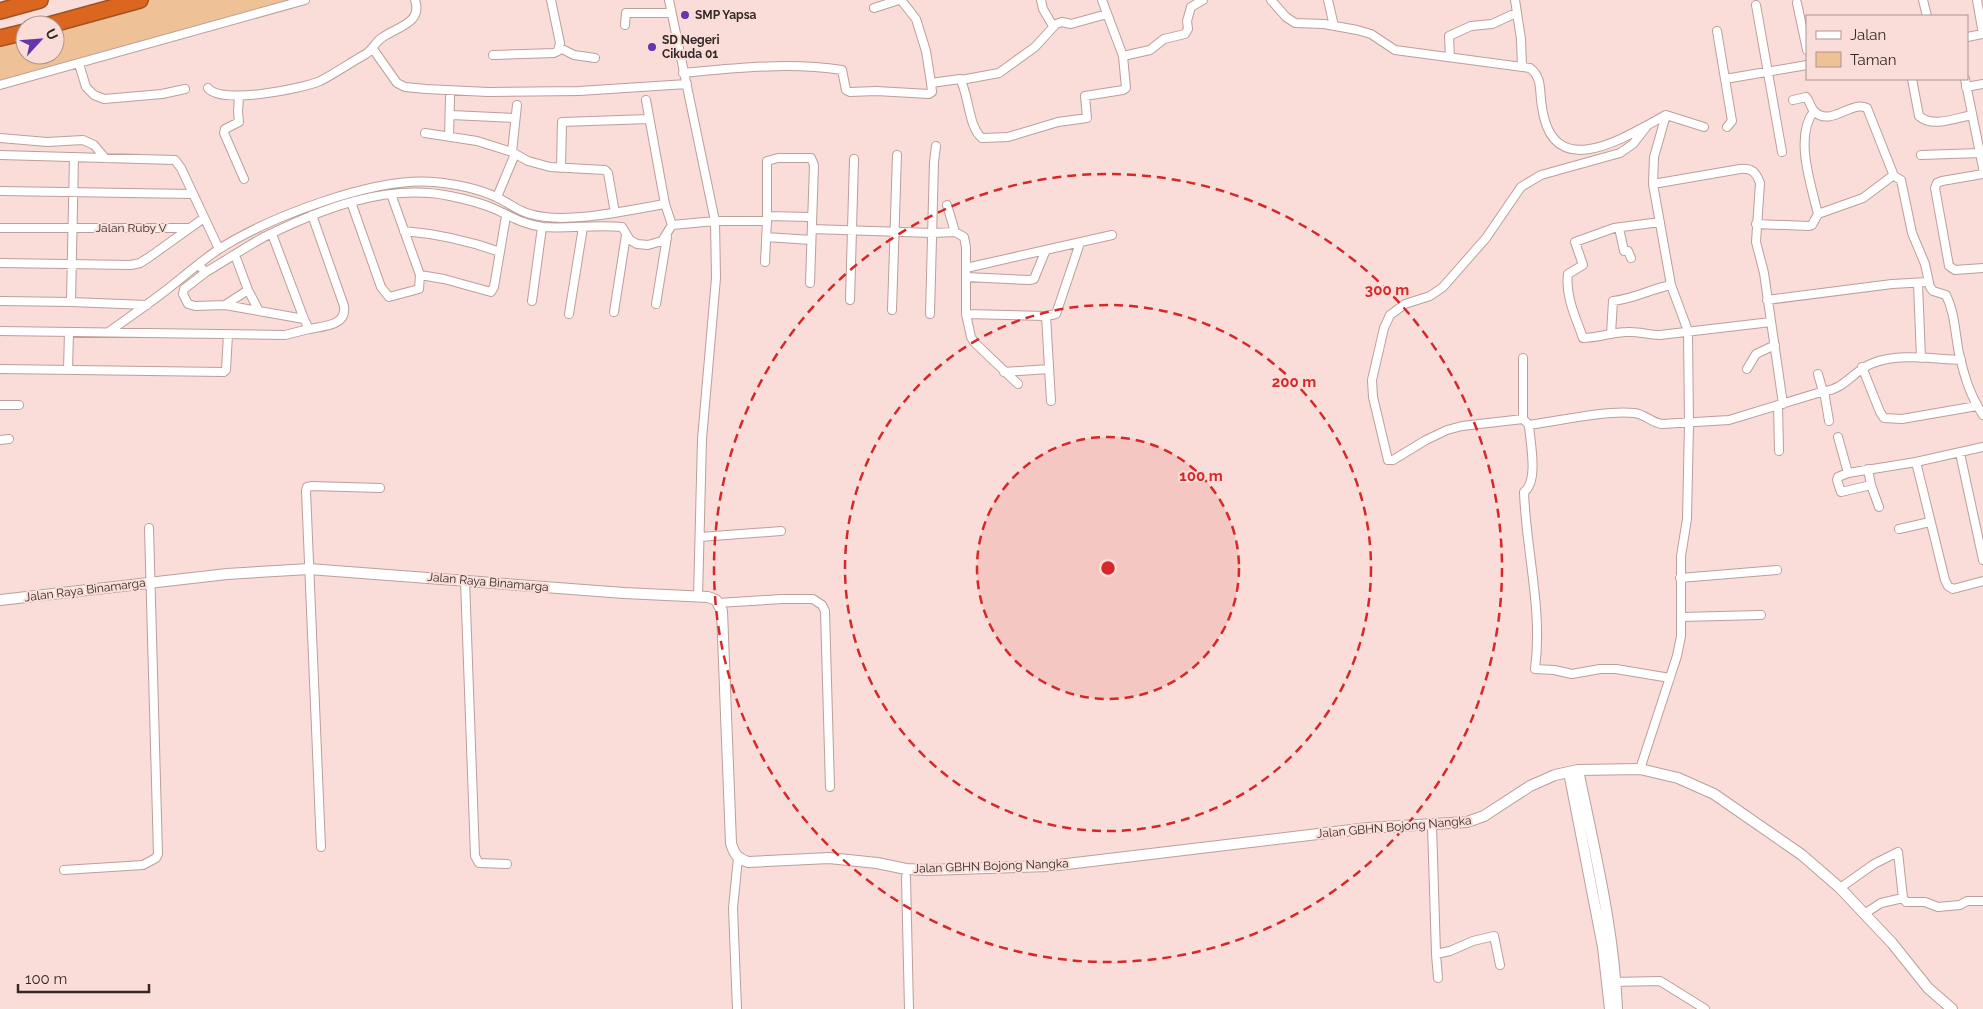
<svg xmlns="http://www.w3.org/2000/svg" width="1983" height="1009" viewBox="0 0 1983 1009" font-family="Raleway,sans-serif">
	<rect width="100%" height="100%" fill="#faddd8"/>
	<!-- green -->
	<path fill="#eec196" d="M 137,0 L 305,0 L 0,85 L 0,38 L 25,32 L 25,55 L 55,55 L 55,25 Z"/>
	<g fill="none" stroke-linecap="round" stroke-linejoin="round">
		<defs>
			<path id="minor" d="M 669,0 L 715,221 L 716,278 L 702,439 L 698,597
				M 901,0 L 916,19 L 926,51 L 931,83
				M 1041,0 L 1043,9 L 1053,26
				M 1271,0 L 1286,17 L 1295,23 L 1324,24 L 1357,30 L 1371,34 L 1395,50 L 1530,68 C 1543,78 1539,92 1542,107 C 1553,185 1625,137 1666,115 L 1704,127
				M 1328,0 L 1334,26
				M 1515,0 L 1521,39 L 1522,67
				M 1923,0 L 1927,16
				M 1977,0 L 1983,34
				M 1797,3 L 1807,50
				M 1756,5 L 1782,152
				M 874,8 L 899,0
				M 625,25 L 626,13 L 671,13
				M 1717,31 L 1732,121 L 1727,127
				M 1967,37 L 1983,34
				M 560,48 L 574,55 L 595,58
				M 373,49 L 397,83 L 405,87 L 426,89 L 488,92 L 579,91 L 687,84
				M 493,55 L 554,53 L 558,51 L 560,43 L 551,0
				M 1123,56 L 1150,50 L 1164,39 L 1185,34 L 1188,29 L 1187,21 L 1191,7 L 1203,0
				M 1450,57 L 1449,36 L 1471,26 L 1492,24 L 1516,13
				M 79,64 L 86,87 L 94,95 L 104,99 L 162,94 L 185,89
				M 683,73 C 736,68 789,62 842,70 L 846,90 L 850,92 L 876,91 L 929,94 L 932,92 L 931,83 L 960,79 C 969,94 968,127 982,138 L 1008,137 L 1058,122 L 1087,118 L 1085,96 L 1123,90 L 1126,88 L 1123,56 L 1102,0
				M 1725,79 L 1807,65
				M 1912,79 L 1919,116 C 1932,128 1956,118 1972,115
				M 1965,79 L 1983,168
				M 961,80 L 999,73 L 1035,47 L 1056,24 L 1062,22 L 1071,24 L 1107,14
				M 0,85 L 305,0
				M 1966,87 L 1983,84
				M 208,88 C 221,105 301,89 320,81 C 336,73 351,62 366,54 C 373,49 376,41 383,37 C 397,27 423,23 415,0
				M 239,96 L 238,112 L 239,122 L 225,129 L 224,133 L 244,179
				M 646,100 L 665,204 L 672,225 L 715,221 L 767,221 L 767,161 L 778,158 L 811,158 L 814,165 L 810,283
				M 1793,100 L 1806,97 C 1810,101 1810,107 1814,111 C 1830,128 1851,100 1867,108 L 1894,176
				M 1814,111 C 1794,136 1811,185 1818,214
				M 451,115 L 515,118
				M 1647,126 L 1633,144 L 1620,153 L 1541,175 L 1521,187 L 1486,238 L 1443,287 L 1430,296 L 1405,304 L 1390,315 L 1384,328 L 1372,380 L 1373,397 L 1388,460 L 1393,460 L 1426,440 L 1447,430 L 1462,426 L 1523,419 L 1529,425 C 1559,421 1606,410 1634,413 C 1645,414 1652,423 1662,424 L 1729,420 L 1821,392 L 1822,388 L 1818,374
				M 425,133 L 477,141 L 512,152 L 528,161 L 550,167 L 605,170 L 608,173 L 615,213
				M 449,136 L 450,97
				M 0,138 L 47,142 L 83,140 L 94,145 L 105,158
				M 512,152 L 517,105
				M 0,155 L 175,160 L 181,168 L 219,249
				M 1921,155 L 1980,153
				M 561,168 L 562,122 L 649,119
				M 1983,174 L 1942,181 L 1937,183 L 1935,188 L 1949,266 L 1955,270 L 1983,268
				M 1653,184 L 1740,169 C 1752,168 1756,172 1760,183 L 1756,242 L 1764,273 L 1783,404
				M 0,191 L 193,194
				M 497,197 L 515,154
				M 351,202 L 381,287 L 389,297 L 419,289 L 420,275 L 391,194
				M 947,205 L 955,232
				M 767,216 L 811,217
				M 1660,222 L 1614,228 L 1575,242 L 1583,265 L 1568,274 C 1565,296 1576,318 1583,338 C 1599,338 1612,332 1627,332 C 1638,331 1648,335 1660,335 L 1771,322
				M 1756,224 L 1809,226 L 1812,225 L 1818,214 L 1863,198 L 1891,177 L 1894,176 L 1901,180 L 1912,233 L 1925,264 L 1930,287 L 1933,291 L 1946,295 C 1955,313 1955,334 1959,353 C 1964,375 1970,396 1983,415
				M 0,228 L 190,228
				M 1619,228 L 1624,251 L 1628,251 L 1631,258
				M 812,229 L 932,233 L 955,232 L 964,237 L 966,247 L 966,314 L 1046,316 L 1056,314 L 1080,243
				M 404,231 C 439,234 467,240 500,252
				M 272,234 L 304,319
				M 766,237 L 811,240
				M 235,255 L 248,290 L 259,311
				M 765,262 L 767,221
				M 0,263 L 131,265 L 140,263 L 148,258 L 204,218
				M 198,265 L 206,272 C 225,261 244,248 264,237 C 321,209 386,183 450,196 C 465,199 482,203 497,210 C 512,217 525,225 543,227 C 569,229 596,224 622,227 L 630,240 L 637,244 L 648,245 L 662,241 L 672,225
				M 966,268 L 1112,235
				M 206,272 L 184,289 L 183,294 L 188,304 L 195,306 L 225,305 L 304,319 L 309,329 C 323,326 347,326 344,306 L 312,215
				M 420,275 L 444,279 L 491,292 L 494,287 L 506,216
				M 966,277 L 1029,280 L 1034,279 L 1045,252
				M 1918,284 L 1921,358
				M 850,300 L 854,159
				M 1767,300 L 1892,284 L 1928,282
				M 0,301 L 71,302 L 147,305
				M 532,301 L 542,227
				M 71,302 L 74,157
				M 656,304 L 667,237
				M 225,305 L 248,290
				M 892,310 L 897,155
				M 614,312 L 626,235
				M 569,314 L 583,227
				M 930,314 L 934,162 L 936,146
				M 966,314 L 971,337 L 974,342 L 1018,384
				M 1046,316 L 1051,401
				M 0,331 L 285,335 L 309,329
				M 110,331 C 128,318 147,305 165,291 C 183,277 200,262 219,249 C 270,217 373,177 434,182 C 454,184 477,188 496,197 C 508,202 517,211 530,214 C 566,225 628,210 665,204
				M 1611,334 L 1613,301 C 1633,299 1651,289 1671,285
				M 1862,367 L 1880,412 L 1884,418 L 1902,419 L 1977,406
				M 0,369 L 224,372 L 226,370 L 228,334
				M 1747,369 L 1756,354 L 1775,345
				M 68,370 L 69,332
				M 1004,372 L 1049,369
				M 1822,390 L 1824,391 C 1844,390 1855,369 1873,363 C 1900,353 1932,359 1961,360
				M 1824,391 L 1829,421
				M 0,405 L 19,405
				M 1778,405 L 1779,451
				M 1523,419 L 1523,358
				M 1529,425 C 1530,442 1539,481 1524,492 C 1526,551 1543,610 1535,669 L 1554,670 L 1572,674 L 1600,669 L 1616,669 L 1670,678
				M 1838,437 L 1848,473 L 1916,462 L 1983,447
				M 0,440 L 9,439
				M 1960,453 L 1983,560
				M 1916,462 L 1945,580 L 1948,586 L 1953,589 L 1983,581
				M 1868,469 L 1871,485 L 1879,507
				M 1848,473 L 1838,477 L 1837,480 L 1841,492 L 1871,485
				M 1899,529 L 1930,522
				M 700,537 L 781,531
				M 1680,578 L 1777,570
				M 465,580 L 475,856 L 479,863 L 507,864
				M 718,603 L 782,599 L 813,599 L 822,605 L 825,611 L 830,787
				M 1681,617 L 1761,615
				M 1640,769 L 1677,656 L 1681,636 L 1681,556 L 1687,519 L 1689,424 L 1688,331 L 1671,285 L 1653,184 L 1654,157 L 1666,115
				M 1432,825 L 1436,954 L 1438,978
				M 321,847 L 306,491 L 307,487 L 312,486 L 380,488
				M 64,870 L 143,865 L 156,858 L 158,854 L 149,528
				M 906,877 L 909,1009
				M 1840,888 L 1874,864 L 1898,852 L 1903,898 L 1906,902 L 1925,902 L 1938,907 L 1960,905 L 1967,901 L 1983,901
				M 1864,914 L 1881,903 L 1903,898
				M 1436,954 L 1450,951 L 1473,941 L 1494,936 L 1500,965
				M 1612,982 L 1660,981 L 1705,1009
				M 737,1009 L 733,908 L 738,858"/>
			<path id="tertiary" d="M 0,600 L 227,574 L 309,569 L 624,593 L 708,597 L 716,600 L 722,611 L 731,843 C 734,854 737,858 748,862 L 829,858 L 877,863 L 906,869 L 927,870 L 1050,866 L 1368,828 L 1467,822 L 1484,816 L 1530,786 L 1555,775 L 1578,770 L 1640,769 L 1678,778 L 1714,794 L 1802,855 L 1840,888 L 1892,943 L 1928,988 L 1952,1009
				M 1578,770 C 1594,849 1614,928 1617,1009
				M 1569,772 L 1603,947 L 1610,1009"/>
			<path id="motorway" d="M 0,11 L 40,0
				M 49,25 L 140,0
				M 0,38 L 25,32"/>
		</defs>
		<!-- minor casing -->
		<use href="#minor" stroke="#bb9f9b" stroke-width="10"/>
		<!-- tertiary casing -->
		<use href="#tertiary" stroke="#bb9f9b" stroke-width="12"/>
		<!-- motorway casing -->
		<use href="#motorway" stroke="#a15122" stroke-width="18"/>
		<!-- minor -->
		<use href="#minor" stroke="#fff" stroke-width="8"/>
		<!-- tertiary -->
		<use href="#tertiary" stroke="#fff" stroke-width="10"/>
		<!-- motorway -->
		<use href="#motorway" stroke="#db661f" stroke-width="15"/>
	</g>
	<!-- distance rings -->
	<circle cx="1108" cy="568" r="131" fill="#d62828" fill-opacity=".12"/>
	<g fill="none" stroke="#d62828" stroke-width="2.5" stroke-dasharray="9 6">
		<circle cx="1108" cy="568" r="131"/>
		<circle cx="1108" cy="568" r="263"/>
		<circle cx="1108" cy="568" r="394"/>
	</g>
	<!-- markers -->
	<g fill="#6436ad" stroke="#faddd8" stroke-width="2">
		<circle cx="685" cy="15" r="5"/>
		<circle cx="652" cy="47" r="5"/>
	</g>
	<g text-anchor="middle" stroke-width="4" stroke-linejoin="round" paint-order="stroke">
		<!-- poi labels -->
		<g font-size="12" font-weight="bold" fill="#342927" stroke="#faddd8" text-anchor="start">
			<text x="695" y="19">SMP Yapsa</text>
			<text x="662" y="44">SD Negeri<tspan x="662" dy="14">Cikuda 01</tspan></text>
		</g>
		<!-- street labels -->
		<g font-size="12" fill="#342927" stroke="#faddd8">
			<text x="131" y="232">Jalan Ruby V</text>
			<text transform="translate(488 582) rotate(5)" y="4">Jalan Raya Binamarga</text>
			<text transform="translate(85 590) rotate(-7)" y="4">Jalan Raya Binamarga</text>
			<text transform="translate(1394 827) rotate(-5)" y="4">Jalan GBHN Bojong Nangka</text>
			<text transform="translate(991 866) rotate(-2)" y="4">Jalan GBHN Bojong Nangka</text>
		</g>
	</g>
	<circle cx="1108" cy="568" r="8" fill="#d62828" stroke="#faddd8" stroke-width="2.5"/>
	<g font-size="15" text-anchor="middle" font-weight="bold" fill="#d62828" stroke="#faddd8" stroke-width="4" stroke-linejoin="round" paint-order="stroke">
		<text x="1387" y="295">300 m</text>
		<text x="1294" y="387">200 m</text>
		<text x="1201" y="481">100 m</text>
	</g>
	<!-- legend -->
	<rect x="1806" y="15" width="162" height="65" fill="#faddd8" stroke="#ab9591"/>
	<rect x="1816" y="31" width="25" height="8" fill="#ffffff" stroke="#ab9591"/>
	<text x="1850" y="40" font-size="15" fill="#342927">Jalan</text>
	<rect x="1816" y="52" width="25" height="15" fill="#eec196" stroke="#ab9591"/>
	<text x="1850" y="65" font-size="15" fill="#342927">Taman</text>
	<!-- north arrow -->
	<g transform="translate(40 40) rotate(64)"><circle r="24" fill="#faddd8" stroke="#ab9591"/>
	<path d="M0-4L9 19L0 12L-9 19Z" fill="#6436ad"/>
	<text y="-8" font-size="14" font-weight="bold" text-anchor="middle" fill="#342927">U</text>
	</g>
	<!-- scale -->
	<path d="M18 984v8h131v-8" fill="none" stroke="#342927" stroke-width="2.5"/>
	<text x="25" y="984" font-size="15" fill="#342927" stroke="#faddd8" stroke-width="4" paint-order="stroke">100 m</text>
</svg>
